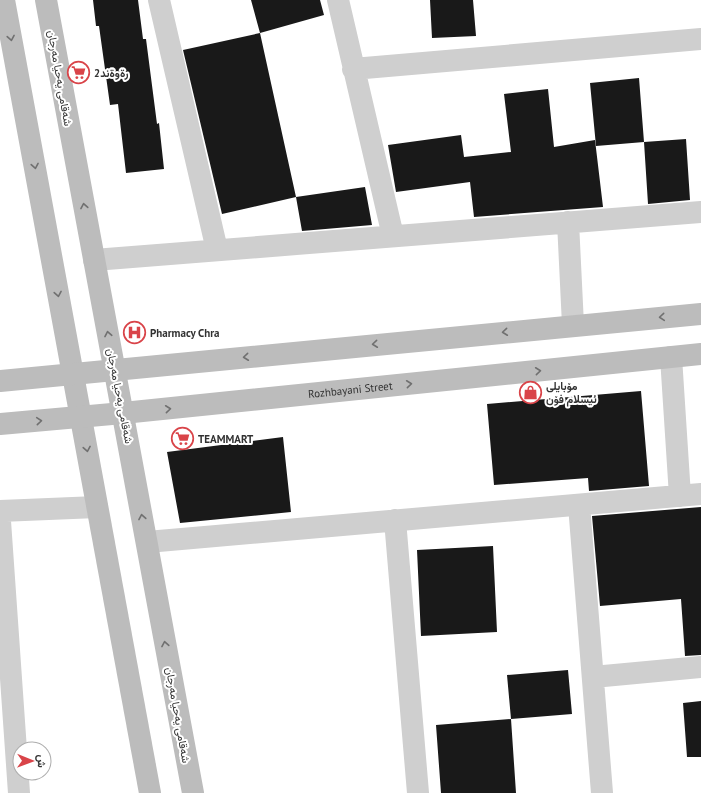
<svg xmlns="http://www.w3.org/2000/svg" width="701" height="793" viewBox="0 0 701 793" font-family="'PT Sans',Vazirmatn,sans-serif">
	<rect width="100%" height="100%" fill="#fff"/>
	<!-- building -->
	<path fill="#191919" d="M 93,0 L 138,0 L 143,39 L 146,39 L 157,124 L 159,123 L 164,169 L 126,173 L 118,104 L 110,105 L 99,26 L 96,26 Z
		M 251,0 L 320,0 L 324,15 L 260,33 Z
		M 430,0 L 473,0 L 476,36 L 432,38 Z
		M 260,33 L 296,197 L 222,214 L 183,50 Z
		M 639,78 L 644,142 L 596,146 L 590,83 Z
		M 548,89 L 554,147 L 595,140 L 603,207 L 474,217 L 470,182 L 396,192 L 388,145 L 461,135 L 464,157 L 511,152 L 504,94 Z
		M 686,139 L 690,200 L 648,204 L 644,142 Z
		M 365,187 L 372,225 L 302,231 L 296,197 Z
		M 641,391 L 649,486 L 589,491 L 588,478 L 494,485 L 487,404 Z
		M 283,437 L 291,512 L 180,523 L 167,452 Z
		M 701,507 L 701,655 L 685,656 L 681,599 L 600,606 L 592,516 Z
		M 493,546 L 497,632 L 421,636 L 417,550 Z
		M 568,670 L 572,714 L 511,719 L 507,675 Z
		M 701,701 L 701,757 L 687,757 L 683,703 Z
		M 511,719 L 516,793 L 441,793 L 436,725 Z"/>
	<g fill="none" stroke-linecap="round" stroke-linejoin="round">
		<!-- street -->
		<path stroke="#cfcfcf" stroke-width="22" d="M 159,0 L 217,250
			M 338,0 L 393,236
			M 353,69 L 701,39
			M 568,222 L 573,325
			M 94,260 L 701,212
			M 671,357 L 680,496
			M 579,505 L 602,793
			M 0,511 L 97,507
			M 395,520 L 418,793
			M 0,521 L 19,793
			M 147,542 L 701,494
			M 593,677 L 701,667"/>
		<!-- secondary -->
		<g stroke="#bcbcbc" stroke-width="22">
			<path d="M 4,0 L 150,793"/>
			<path d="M 46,0 L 193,793"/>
			<path d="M 0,381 L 701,314"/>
			<path id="s1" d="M 0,424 L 123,413 L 701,354"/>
		</g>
	</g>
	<!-- one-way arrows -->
	<defs><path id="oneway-chevron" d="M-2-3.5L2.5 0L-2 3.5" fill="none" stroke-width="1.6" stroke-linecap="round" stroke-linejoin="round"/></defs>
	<g stroke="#707070">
		<use href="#oneway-chevron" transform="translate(11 38) rotate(80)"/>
		<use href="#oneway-chevron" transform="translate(35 166) rotate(80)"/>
		<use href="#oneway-chevron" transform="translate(84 206) rotate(-100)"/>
		<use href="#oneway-chevron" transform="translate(58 294) rotate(80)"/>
		<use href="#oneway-chevron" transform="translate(662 317) rotate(175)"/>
		<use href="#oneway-chevron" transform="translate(505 332) rotate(174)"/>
		<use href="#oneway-chevron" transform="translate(108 334) rotate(-101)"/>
		<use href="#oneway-chevron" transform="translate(375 344) rotate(174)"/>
		<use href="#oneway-chevron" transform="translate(246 357) rotate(174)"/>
		<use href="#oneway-chevron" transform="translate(538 371) rotate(-6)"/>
		<use href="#oneway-chevron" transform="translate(409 384) rotate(-6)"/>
		<use href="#oneway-chevron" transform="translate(168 409) rotate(-6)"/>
		<use href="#oneway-chevron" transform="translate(39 421) rotate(-5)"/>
		<use href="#oneway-chevron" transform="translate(87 449) rotate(80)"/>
		<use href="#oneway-chevron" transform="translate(142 517) rotate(-100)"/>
		<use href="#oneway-chevron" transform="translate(165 644) rotate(-100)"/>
	</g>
	<!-- icons -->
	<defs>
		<symbol id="supermarket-ring" viewBox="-11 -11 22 22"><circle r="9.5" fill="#fff" stroke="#d94449" stroke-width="1.5"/><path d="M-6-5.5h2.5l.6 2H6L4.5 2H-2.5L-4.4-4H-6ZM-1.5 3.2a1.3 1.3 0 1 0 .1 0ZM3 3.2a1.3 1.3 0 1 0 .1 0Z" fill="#d94449"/></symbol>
		<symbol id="hospital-ring" viewBox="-11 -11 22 22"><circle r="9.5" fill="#fff" stroke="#d94449" stroke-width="1.5"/><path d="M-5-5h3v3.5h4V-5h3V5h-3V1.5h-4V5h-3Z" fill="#d94449"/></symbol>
		<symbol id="shop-ring" viewBox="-11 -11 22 22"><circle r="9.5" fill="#fff" stroke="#d94449" stroke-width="1.5"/><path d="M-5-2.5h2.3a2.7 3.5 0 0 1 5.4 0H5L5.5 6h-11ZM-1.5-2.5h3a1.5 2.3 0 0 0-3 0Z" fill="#d94449"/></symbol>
	</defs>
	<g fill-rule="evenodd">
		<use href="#supermarket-ring" x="66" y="60" width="25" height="25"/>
		<use href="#hospital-ring" x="122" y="320" width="25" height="25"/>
		<use href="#shop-ring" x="518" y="380" width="25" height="25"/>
		<use href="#supermarket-ring" x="170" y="426" width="25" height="25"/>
	</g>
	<g text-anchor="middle" stroke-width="4" stroke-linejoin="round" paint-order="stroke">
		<!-- poi labels -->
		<g font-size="11" font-weight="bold" fill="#323232" stroke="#fff" text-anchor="start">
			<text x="94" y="77">رةوةند2</text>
			<text x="150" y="337">Pharmacy Chra</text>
			<text x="546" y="390">مۆبایلی<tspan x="546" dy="13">ئیسلام فۆن</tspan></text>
			<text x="198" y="443">TEAMMART</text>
		</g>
		<!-- street labels -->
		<g font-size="11" fill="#323232" stroke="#fff">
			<text transform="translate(60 78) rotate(80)" y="4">شەقامی یەحیا مەرجان</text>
			<text dy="4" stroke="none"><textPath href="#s1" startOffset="352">Rozhbayani Street</textPath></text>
			<text transform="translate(120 396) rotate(79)" y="4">شەقامی یەحیا مەرجان</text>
			<text transform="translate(178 715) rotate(80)" y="4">شەقامی یەحیا مەرجان</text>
		</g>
	</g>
	<!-- north arrow -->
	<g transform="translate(32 761) rotate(91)"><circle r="19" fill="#ffffff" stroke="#adadad"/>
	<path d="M0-3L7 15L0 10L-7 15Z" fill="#d94449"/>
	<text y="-6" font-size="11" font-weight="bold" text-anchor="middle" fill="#323232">ش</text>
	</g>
</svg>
